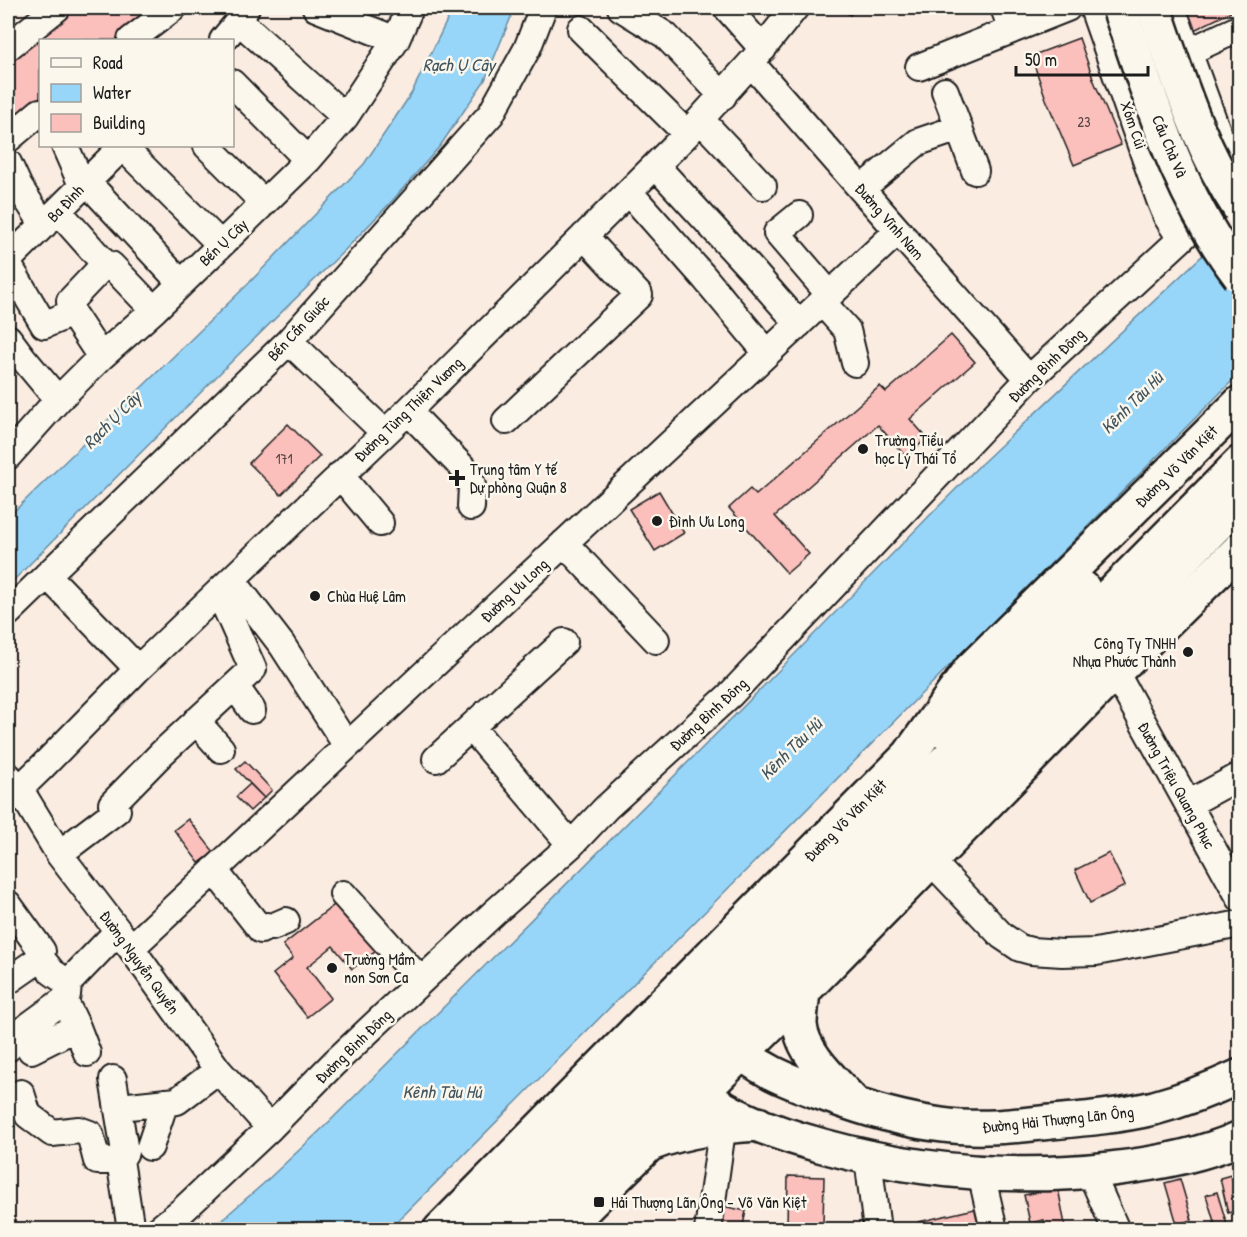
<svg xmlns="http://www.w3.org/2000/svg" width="1247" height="1237" viewBox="0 0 1247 1237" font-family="'Patrick Hand',sans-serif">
	<rect width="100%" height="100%" fill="#fbece2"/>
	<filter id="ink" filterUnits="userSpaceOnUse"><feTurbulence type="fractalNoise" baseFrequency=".0167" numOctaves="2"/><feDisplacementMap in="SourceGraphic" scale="12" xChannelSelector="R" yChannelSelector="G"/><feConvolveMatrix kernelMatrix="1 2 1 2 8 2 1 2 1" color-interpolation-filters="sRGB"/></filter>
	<g filter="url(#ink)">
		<!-- water -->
		<path fill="#98d6f9" stroke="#668ca1" stroke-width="1.5" d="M 453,8 L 514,8 L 511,17 L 485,80 L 440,146 L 393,200 L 346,249 L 240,353 L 8,586 L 8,517 L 246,286 L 364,164 L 411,94 Z
			M 1239,221 L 1239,374 L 390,1229 L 210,1230 L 263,1184 L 327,1124 L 745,705 L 938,507 L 981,464 Z"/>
		<!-- building -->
		<path fill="#fbbfbc" stroke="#1c1c1c" stroke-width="1.5" d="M 72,8 L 167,8 L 124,40 L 40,40 L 40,106 L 8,131 L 8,58 Z
			M 840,8 L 857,8 L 850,15 Z
			M 1185,8 L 1235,8 L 1235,10 L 1192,31 Z
			M 1079,38 L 1094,81 L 1121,145 L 1074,165 L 1046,99 L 1031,56 Z
			M 951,335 L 975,362 L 910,419 L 927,438 L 906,457 L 878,425 L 775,516 L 809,554 L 787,573 L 729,508 L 750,489 L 756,495 L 880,386 L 886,392 Z
			M 288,424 L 320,456 L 281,495 L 249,463 Z
			M 659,491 L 684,533 L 655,551 L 629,509 Z
			M 245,761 L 272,790 L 264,798 L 236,769 Z
			M 250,784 L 264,798 L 250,811 L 236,797 Z
			M 188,819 L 214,852 L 199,863 L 174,830 Z
			M 1109,853 L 1125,886 L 1090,903 L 1075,870 Z
			M 342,899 L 358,929 L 376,951 L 352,969 L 333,946 L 307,967 L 331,998 L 307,1017 L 273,974 L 293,958 L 283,945 Z
			M 1231,1175 L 1240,1210 L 1228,1213 L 1220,1178 Z
			M 788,1176 L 824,1177 L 823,1226 L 787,1225 Z
			M 1180,1179 L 1192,1220 L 1177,1224 L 1165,1183 Z
			M 1058,1188 L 1066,1230 L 1046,1230 L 1044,1220 L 1030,1223 L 1024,1195 Z
			M 1217,1192 L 1227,1225 L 1216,1228 L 1206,1195 Z
			M 718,1205 L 746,1211 L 742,1230 L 728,1230 L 714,1227 Z
			M 979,1208 L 985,1230 L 919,1230 L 918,1222 Z
			M 602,1221 L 610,1230 L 592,1230 Z
			M 787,1225 L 823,1226 L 822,1230 L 787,1230 Z"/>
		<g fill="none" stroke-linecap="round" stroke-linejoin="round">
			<defs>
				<path id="minor" d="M 316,8 L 396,40
					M 621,8 L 665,35 L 723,96
					M 727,8 L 763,49
					M 1004,8 L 1012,29
					M 1093,8 L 1160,200 L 1167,217 L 1181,239
					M 1172,8 L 1219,136 L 1226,150 L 1240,170
					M 239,21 L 345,117
					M 581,29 L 687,134
					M 131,40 L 173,8
					M 223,40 L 239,21 L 246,8
					M 8,47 L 57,8
					M 1188,52 L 1240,28
					M 751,63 L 898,231 L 1029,379
					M 919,67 L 1067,8
					M 232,83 L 308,160
					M 945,91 L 975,171
					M 701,120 L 763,186
					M 8,139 L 40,112
					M 65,146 L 82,185
					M 122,146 L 220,244
					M 207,146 L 264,203
					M 8,163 L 19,187 L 44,225
					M 656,166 L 749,267 L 799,324
					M 86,181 L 181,283
					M 861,189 L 918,142 L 959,128
					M 629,192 L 703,276 L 767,353
					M 58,211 L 105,264 L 111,265 L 154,310
					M 799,215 L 777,233 L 830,295
					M 8,260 L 123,146
					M 8,264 L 44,325 L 72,313 L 101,357
					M 822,302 L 847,330 L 855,363
					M 72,313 L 70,301 L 105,264
					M 8,338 L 23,358 L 58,400
					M 289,341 L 384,432
					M 408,411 L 469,474 L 472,486 L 471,507
					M 506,421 L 639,295 L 584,236
					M 8,456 L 58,400 L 101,357 L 154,310 L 308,160 L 345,117 L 396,40 L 410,8
					M 340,475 L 380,523
					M 564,543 L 656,640
					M 47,575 L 138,669
					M 232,580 L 282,645 L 347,746
					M 8,613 L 289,341 L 491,114 L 527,49 L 543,8
					M 1115,672 L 1240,898
					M 235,686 L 252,710
					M 196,721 L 221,749
					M 471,727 L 571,845
					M 436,759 L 564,642
					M 8,776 L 19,788 L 59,854 L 131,948 L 218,1070 L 270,1128
					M 8,800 L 40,769 L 138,669 L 408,411 L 687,134 L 751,63 L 795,8
					M 1188,804 L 1240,776
					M 59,854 L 117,810 L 112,804 L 162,753 L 253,669 L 219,592
					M 931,861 L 1002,936 L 1020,948 L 1031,951 L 1062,953 L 1096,952 L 1240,924
					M 214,870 L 261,930 L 267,926 L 272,927 L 286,921
					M 343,894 L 421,981
					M 8,904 L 42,951 L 41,958
					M 131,948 L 898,231
					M 8,981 L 41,958 L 52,972 L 68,983
					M 64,1000 L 77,1027 L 87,1053
					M 8,1048 L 13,1043 L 19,1033 L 64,1000 L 67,995 L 68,983 L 118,931
					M 31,1050 L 77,1027
					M 113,1079 L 125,1152 L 120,1160 L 131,1230
					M 21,1093 L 28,1115 L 52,1133 L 79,1130 L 90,1134 L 97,1161 L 120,1160
					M 129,1106 L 177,1101 L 218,1070
					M 150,1147 L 165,1102
					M 868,1158 L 877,1230
					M 1090,1171 L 1116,1230
					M 981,1173 L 994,1230
					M 158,1230 L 183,1210 L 270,1128 L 334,1063 L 421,981 L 495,912 L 571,845 L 606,808 L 730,695 L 1029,379 L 1181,239 L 1240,179
					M 708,1230 L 725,1109"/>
				<path id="major" d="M 1240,403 L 970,670 L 909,755 L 636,1031 C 663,1056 694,1091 725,1109 C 755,1126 789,1137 823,1146 C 917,1172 1014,1180 1111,1169 C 1155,1164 1200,1156 1240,1138
					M 942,730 L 964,714 L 1083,588
					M 803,992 C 802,1002 800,1014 800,1025 C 802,1053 835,1082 853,1102
					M 725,1039 C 758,1070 785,1080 827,1095 C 865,1109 902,1120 942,1125 C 978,1130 1015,1126 1051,1122 C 1085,1119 1120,1116 1154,1108 C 1184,1100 1212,1089 1240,1076
					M 653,1143 C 687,1130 722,1126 758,1124
					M 599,1194 L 769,1026 L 1115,672 L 1240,549"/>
				<path id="highway" d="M 440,1230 L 636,1031
					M 478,1230 L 658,1052 L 1240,463
					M 523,1230 L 700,1053 L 1240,501
					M 563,1230 L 599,1194"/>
			</defs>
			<!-- minor casing -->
			<use href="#minor" stroke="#1c1c1c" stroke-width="30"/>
			<!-- major casing -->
			<use href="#major" stroke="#1c1c1c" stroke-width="38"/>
			<!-- highway casing -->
			<use href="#highway" stroke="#1c1c1c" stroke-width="38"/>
			<!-- minor -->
			<use href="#minor" stroke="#fbf7ec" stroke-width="26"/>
			<!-- major -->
			<use href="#major" stroke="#fbf7ec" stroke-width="33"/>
			<!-- highway -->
			<use href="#highway" stroke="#fbf7ec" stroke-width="33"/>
			<defs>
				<path id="major-bridge" d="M 1119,8 C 1151,99 1179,198 1240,276
					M 1154,8 C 1178,77 1199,147 1240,209"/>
			</defs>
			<!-- major-bridge casing -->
			<use href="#major-bridge" stroke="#1c1c1c" stroke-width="38" stroke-linecap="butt"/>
			<!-- major-bridge -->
			<use href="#major-bridge" stroke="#fbf7ec" stroke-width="33"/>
		</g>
	</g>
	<!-- markers -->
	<g fill="#1c1c1c" stroke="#fbf7ec" stroke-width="2">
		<circle cx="863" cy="449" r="6"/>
		<path d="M454 469h6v6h6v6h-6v6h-6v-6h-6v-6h6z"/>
		<circle cx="657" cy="521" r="6"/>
		<circle cx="315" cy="596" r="6"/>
		<circle cx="1188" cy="652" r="6"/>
		<circle cx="332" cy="968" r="6"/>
		<rect x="593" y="1196" width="12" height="12" rx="3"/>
	</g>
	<g text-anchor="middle" stroke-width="5" stroke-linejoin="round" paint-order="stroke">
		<!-- number labels -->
		<g font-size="14" fill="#544544">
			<text x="1084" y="127">23</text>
			<text x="284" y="464">171</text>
		</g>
		<!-- street labels -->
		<g font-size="16" fill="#1c1c1c" stroke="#fbf7ec">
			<text transform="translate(1134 125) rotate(71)" y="6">Xóm Củi</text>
			<text transform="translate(1170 146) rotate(67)" y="6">Cầu Chà Và</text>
			<text transform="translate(65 203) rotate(-46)" y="6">Ba Đình</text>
			<text transform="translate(890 221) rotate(49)" y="6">Đường Vĩnh Nam</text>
			<text transform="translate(223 242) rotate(-44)" y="6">Bến Ụ Cây</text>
			<text transform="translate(298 328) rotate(-47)" y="6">Bến Cần Giuộc</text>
			<text transform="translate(1046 365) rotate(-44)" y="6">Đường Bình Đông</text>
			<text transform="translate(408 409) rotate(-44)" y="6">Đường Tùng Thiện Vương</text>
			<text transform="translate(1176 466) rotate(-45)" y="6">Đường Võ Văn Kiệt</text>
			<text transform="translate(514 590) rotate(-43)" y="6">Đường Ưu Long</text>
			<text transform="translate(708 714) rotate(-43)" y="6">Đường Bình Đông</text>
			<text transform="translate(1177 785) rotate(61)" y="6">Đường Triệu Quang Phục</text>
			<text transform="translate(845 820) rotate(-45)" y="6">Đường Võ Văn Kiệt</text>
			<text transform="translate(140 962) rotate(54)" y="6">Đường Nguyễn Quyền</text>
			<text transform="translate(353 1046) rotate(-44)" y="6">Đường Bình Đông</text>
			<text transform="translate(1058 1119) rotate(-6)" y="6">Đường Hải Thượng Lãn Ông</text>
		</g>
		<!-- poi labels -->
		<g font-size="16" fill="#1c1c1c" stroke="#fbf7ec" text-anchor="start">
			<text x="875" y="446">Trường Tiểu<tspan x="875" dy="18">học Lý Thái Tổ</tspan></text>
			<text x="470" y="475">Trung tâm Y tế<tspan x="470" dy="18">Dự phòng Quận 8</tspan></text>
			<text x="669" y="527">Đình Ưu Long</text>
			<text x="327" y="602">Chùa Huệ Lâm</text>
			<text x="1176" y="649" text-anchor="end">Công Ty TNHH<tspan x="1176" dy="18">Nhựa Phước Thành</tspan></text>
			<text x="344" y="965">Trường Mầm<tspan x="344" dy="18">non Sơn Ca</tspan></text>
			<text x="611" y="1208">Hải Thượng Lãn Ông - Võ Văn Kiệt</text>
		</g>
		<!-- water labels -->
		<g font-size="18" font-style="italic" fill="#41545e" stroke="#fbf7ec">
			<text x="459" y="71">Rạch Ụ Cây</text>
			<text transform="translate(1132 403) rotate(-45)" y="6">Kênh Tàu Hủ</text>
			<text transform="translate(112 420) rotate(-45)" y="6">Rạch Ụ Cây</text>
			<text transform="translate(791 749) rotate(-45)" y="6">Kênh Tàu Hủ</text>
			<text x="442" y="1098">Kênh Tàu Hủ</text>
		</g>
	</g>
	<!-- margin -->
	<rect width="1247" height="1237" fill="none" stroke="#fbf7ec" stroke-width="30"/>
	<rect x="15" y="15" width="1217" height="1207" fill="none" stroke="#1c1c1c" stroke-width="2" filter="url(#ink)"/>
	<!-- legend -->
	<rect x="39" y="39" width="195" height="108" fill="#fbf7ec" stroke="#a29f99" stroke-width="1.5"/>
	<rect x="51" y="58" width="30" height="9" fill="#fbf7ec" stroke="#a29f99" stroke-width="1.5"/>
	<text x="93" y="69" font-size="18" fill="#1c1c1c">Road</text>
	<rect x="51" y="84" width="30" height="18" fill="#98d6f9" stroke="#a29f99" stroke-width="1.5"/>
	<text x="93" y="99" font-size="18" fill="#1c1c1c">Water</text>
	<rect x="51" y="114" width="30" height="18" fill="#fbbfbc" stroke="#a29f99" stroke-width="1.5"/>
	<text x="93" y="129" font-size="18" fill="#1c1c1c">Building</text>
	<!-- scale -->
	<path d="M1016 66v9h132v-9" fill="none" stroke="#1c1c1c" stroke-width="3"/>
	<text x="1025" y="66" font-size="18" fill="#1c1c1c" stroke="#fbf7ec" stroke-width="4.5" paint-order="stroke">50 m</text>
</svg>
